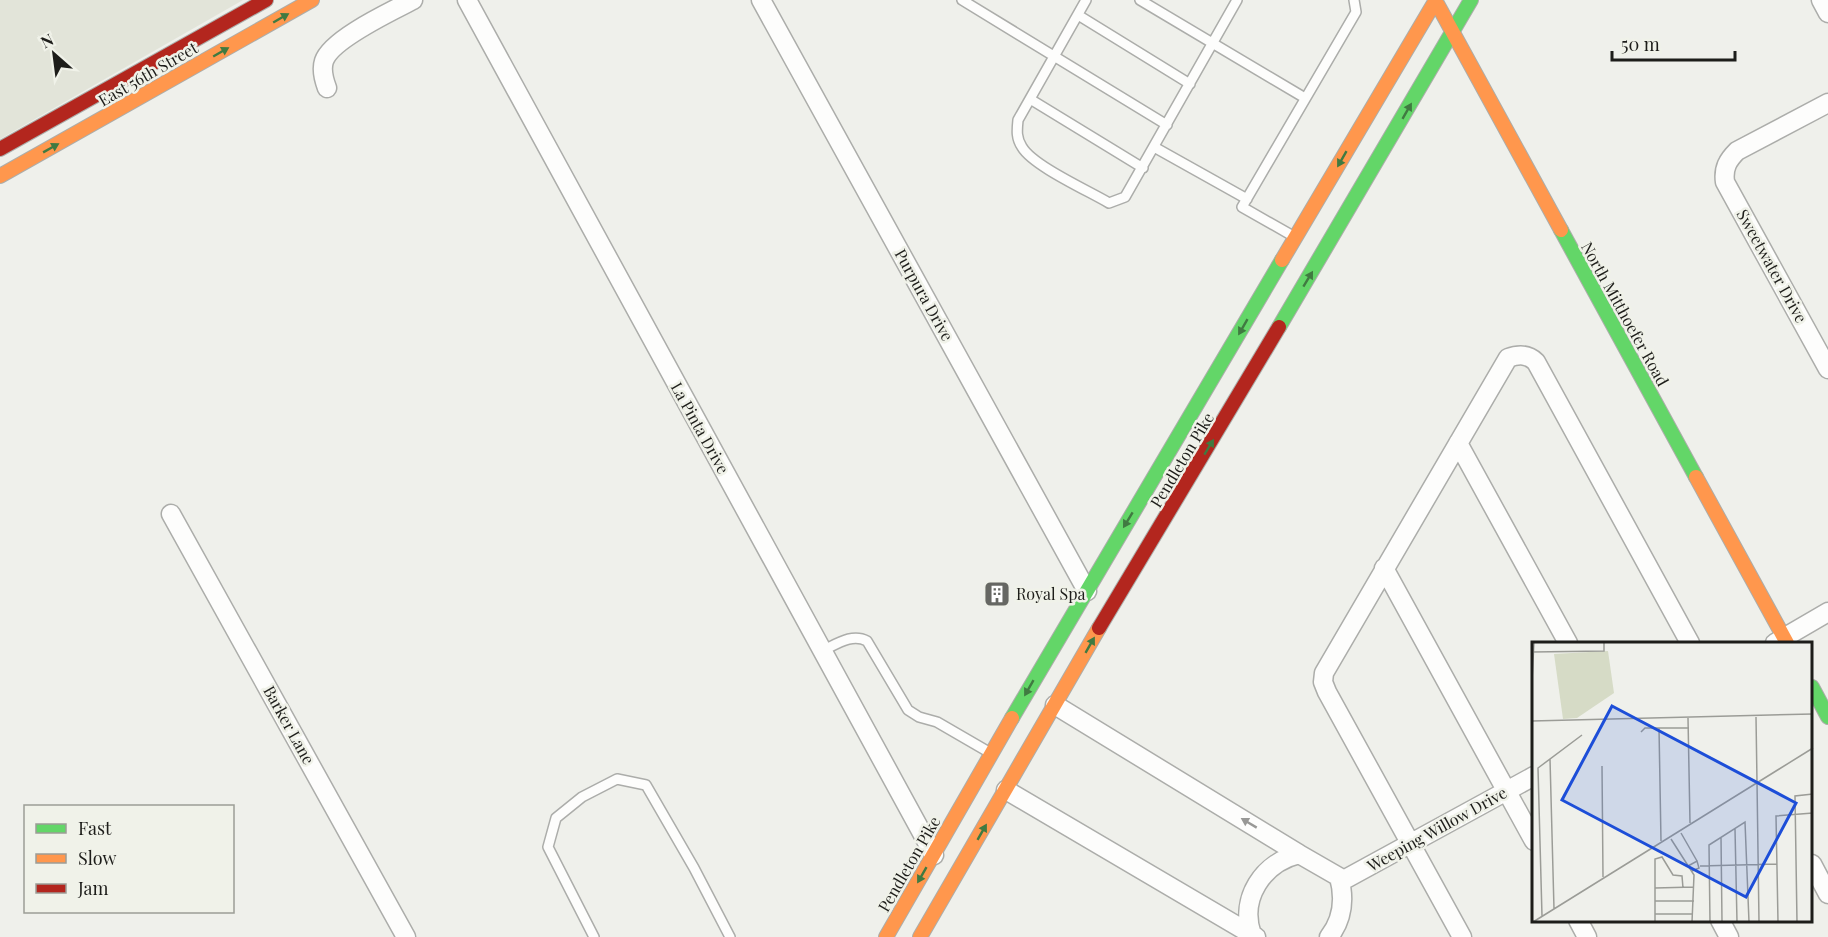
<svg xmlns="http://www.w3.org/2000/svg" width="1828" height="937" viewBox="0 0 1828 937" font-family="'Playfair Display',serif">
	<rect width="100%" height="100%" fill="#eff0eb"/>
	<!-- built -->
	<path fill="#e2e4d9" d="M 0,0 L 243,0 L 0,139 Z"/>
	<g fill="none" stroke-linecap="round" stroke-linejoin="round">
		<defs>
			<path id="lane" d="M 962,0 L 1167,125
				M 1086,0 L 1018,120 C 1017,130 1016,138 1022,147 C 1033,166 1089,191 1109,203 L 1125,197 L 1237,0
				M 1140,0 L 1305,98
				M 1078,15 L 1190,84
				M 1030,99 L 1143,168
				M 1154,147 L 1247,199
				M 1293,236 L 1242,207 L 1356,12 L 1354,0
				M 822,651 C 837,644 852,633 867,641 L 908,710 L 919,717 L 937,722 L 987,751
				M 594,937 L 548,847 L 556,818 L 582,797 L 617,779 L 646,785 L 694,868 L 730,937"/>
			<path id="street" d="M 467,0 L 934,855
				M 761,0 L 1087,591
				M 1821,0 L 1828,13
				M 327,88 C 324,80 321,70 324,61 C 331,39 392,11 413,0
				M 1828,103 L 1737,151 C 1728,160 1723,168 1725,182 L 1828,369
				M 1458,443 L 1568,643
				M 171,514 L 406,937
				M 1384,568 L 1534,841
				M 1775,643 L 1828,612
				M 1055,705 L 1299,854
				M 1006,790 L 1256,937
				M 1812,864 L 1828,894
				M 1340,882 L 1534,776
				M 1578,920 L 1587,937
				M 1720,920 L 1729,937
				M 1252,935 C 1239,898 1263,863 1299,854 L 1339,877 C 1345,899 1343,919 1329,937
				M 1462,937 L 1327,692 L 1323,682 L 1324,673 L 1508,358 C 1519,354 1528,354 1536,362 L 1690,643"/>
			<path id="fast" d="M 1561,230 L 1696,477
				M 1279,327 L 1471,0
				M 1812,687 L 1828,717
				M 1012,718 L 1282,260"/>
			<path id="slow" d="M 1435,0 L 1561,230
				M 0,176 L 312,0
				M 1282,260 L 1436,0
				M 1696,477 L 1787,643
				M 886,937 L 1012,718
				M 920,937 L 1099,628"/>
			<path id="jam" d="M 0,149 L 266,0
				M 1099,628 L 1279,327"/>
		</defs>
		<!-- lane casing -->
		<use href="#lane" stroke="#acadaa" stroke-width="12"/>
		<!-- street casing -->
		<use href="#street" stroke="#acadaa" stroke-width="21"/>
		<!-- fast casing -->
		<use href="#fast" stroke="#acadaa" stroke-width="16"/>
		<!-- slow casing -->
		<use href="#slow" stroke="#acadaa" stroke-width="16"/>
		<!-- jam casing -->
		<use href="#jam" stroke="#acadaa" stroke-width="16"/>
		<!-- lane -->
		<use href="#lane" stroke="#fdfdfc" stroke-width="9"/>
		<!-- street -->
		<use href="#street" stroke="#fdfdfc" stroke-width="18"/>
		<!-- fast -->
		<use href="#fast" stroke="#63d668" stroke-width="14"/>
		<!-- slow -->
		<use href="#slow" stroke="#ff974d" stroke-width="14"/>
		<!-- jam -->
		<use href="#jam" stroke="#b3261e" stroke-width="14"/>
	</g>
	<!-- one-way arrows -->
	<defs><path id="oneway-solid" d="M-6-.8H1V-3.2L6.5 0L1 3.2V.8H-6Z" transform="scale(1.5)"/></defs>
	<g fill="#407a41">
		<use href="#oneway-solid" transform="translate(281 18) rotate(-30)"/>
		<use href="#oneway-solid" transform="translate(221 52) rotate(-30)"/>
		<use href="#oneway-solid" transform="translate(1407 111) rotate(-60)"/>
		<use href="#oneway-solid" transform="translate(51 148) rotate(-29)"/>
		<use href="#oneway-solid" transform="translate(1342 159) rotate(120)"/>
		<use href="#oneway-solid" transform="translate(1308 279) rotate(-59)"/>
		<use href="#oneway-solid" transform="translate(1243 327) rotate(120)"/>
		<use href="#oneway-solid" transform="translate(1209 447) rotate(-59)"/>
		<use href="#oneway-solid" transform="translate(1128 520) rotate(121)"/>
		<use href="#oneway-solid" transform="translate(1090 645) rotate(-60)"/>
		<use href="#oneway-solid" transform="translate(1029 688) rotate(120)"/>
		<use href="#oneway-solid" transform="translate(982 832) rotate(-60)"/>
		<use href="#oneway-solid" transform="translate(922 875) rotate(120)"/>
	</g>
	<use fill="#989896" href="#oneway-solid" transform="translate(1249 823) rotate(-149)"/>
	<!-- icons -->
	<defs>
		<symbol id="building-square" viewBox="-11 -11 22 22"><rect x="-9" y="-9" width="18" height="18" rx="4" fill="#666763" stroke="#f0f2e9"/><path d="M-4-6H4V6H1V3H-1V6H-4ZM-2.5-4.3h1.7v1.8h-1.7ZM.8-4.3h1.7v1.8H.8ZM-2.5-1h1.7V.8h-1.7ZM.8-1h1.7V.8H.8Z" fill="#fff"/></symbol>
	</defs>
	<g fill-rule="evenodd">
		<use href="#building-square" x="982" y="579" width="30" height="30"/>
	</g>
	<g text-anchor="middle" stroke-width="5" stroke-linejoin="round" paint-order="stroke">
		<!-- street labels -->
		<g font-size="16" fill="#1d1d1a" stroke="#f0f2e9">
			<text transform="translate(148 74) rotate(-30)" y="6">East 56th Street</text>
			<text transform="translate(1772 266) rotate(61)" y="6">Sweetwater Drive</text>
			<text transform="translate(924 295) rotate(61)" y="6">Purpura Drive</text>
			<text transform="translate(1625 314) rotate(61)" y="6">North Mitthoefer Road</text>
			<text transform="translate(700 428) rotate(61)" y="6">La Pinta Drive</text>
			<text transform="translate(1182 460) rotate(-59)" y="6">Pendleton Pike</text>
			<text transform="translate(289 725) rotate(61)" y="6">Barker Lane</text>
			<text transform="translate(1437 829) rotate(-29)" y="6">Weeping Willow Drive</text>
			<text transform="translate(909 864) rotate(-60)" y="6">Pendleton Pike</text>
		</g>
		<!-- poi labels -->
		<g font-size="16" fill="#1d1d1a" stroke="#f0f2e9" text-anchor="start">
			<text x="1016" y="600">Royal Spa</text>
		</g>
	</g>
	<!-- overview -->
	<g transform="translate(1532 642)">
		<rect width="280" height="280" fill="#eff0eb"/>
		<path d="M 76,9 L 82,51 L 45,76 L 31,77 L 22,12 Z" fill="#d6dbc6"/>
		<path fill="none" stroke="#9b9c97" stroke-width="1.5" d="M 0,10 L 72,9 L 72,0M 0,38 L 2,0M 224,75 L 225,140M 156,76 L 158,181M 0,79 L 281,72M 127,86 L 129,199M 109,90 L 113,86 L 157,86M 18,117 L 22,267M 70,124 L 71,235M 225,140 L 227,280M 203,187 L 205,280M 149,191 L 165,219M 189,195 L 190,280M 139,197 L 162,233 L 160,280M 156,224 L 165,219 L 167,226 L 160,229M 168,224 L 245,222M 123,246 L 162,245M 123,259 L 162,259M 123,272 L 161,272M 10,274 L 6,126 L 50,93M 1,280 L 281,106M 123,280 L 123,217 L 130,215 L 141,233 L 150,234 L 151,246M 178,280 L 177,203 L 213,180 L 217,280M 246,280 L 244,174 L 281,171M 265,280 L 263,154 L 281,152"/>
		<path fill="#1d4ed8" fill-opacity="0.15" stroke="#1d4ed8" stroke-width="3" d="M 80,64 L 264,161 L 214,255 L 30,158 Z"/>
		<rect width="280" height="280" fill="none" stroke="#1d1d1a" stroke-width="3"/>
	</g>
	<!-- legend -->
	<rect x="24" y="805" width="210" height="108" fill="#f0f2e9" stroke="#9c9d96" stroke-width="1.5"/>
	<rect x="36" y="824" width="30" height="9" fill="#63d668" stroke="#9c9d96" stroke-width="1.5"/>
	<text x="78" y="835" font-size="18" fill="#1d1d1a">Fast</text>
	<rect x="36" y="854" width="30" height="9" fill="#ff974d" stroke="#9c9d96" stroke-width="1.5"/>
	<text x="78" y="865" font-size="18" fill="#1d1d1a">Slow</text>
	<rect x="36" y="884" width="30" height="9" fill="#b3261e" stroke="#9c9d96" stroke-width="1.5"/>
	<text x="78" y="895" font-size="18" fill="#1d1d1a">Jam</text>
	<!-- north arrow -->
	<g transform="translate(54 54) rotate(332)" stroke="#f0f2e9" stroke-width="4.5" paint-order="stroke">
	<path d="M0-4.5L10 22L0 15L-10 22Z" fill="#1d1d1a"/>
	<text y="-9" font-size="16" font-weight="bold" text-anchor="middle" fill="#1d1d1a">N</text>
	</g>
	<!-- scale -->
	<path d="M1612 51v9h123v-9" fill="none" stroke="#1d1d1a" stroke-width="3"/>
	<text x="1621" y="51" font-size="18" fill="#1d1d1a" stroke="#f0f2e9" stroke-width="4.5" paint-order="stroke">50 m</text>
</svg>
